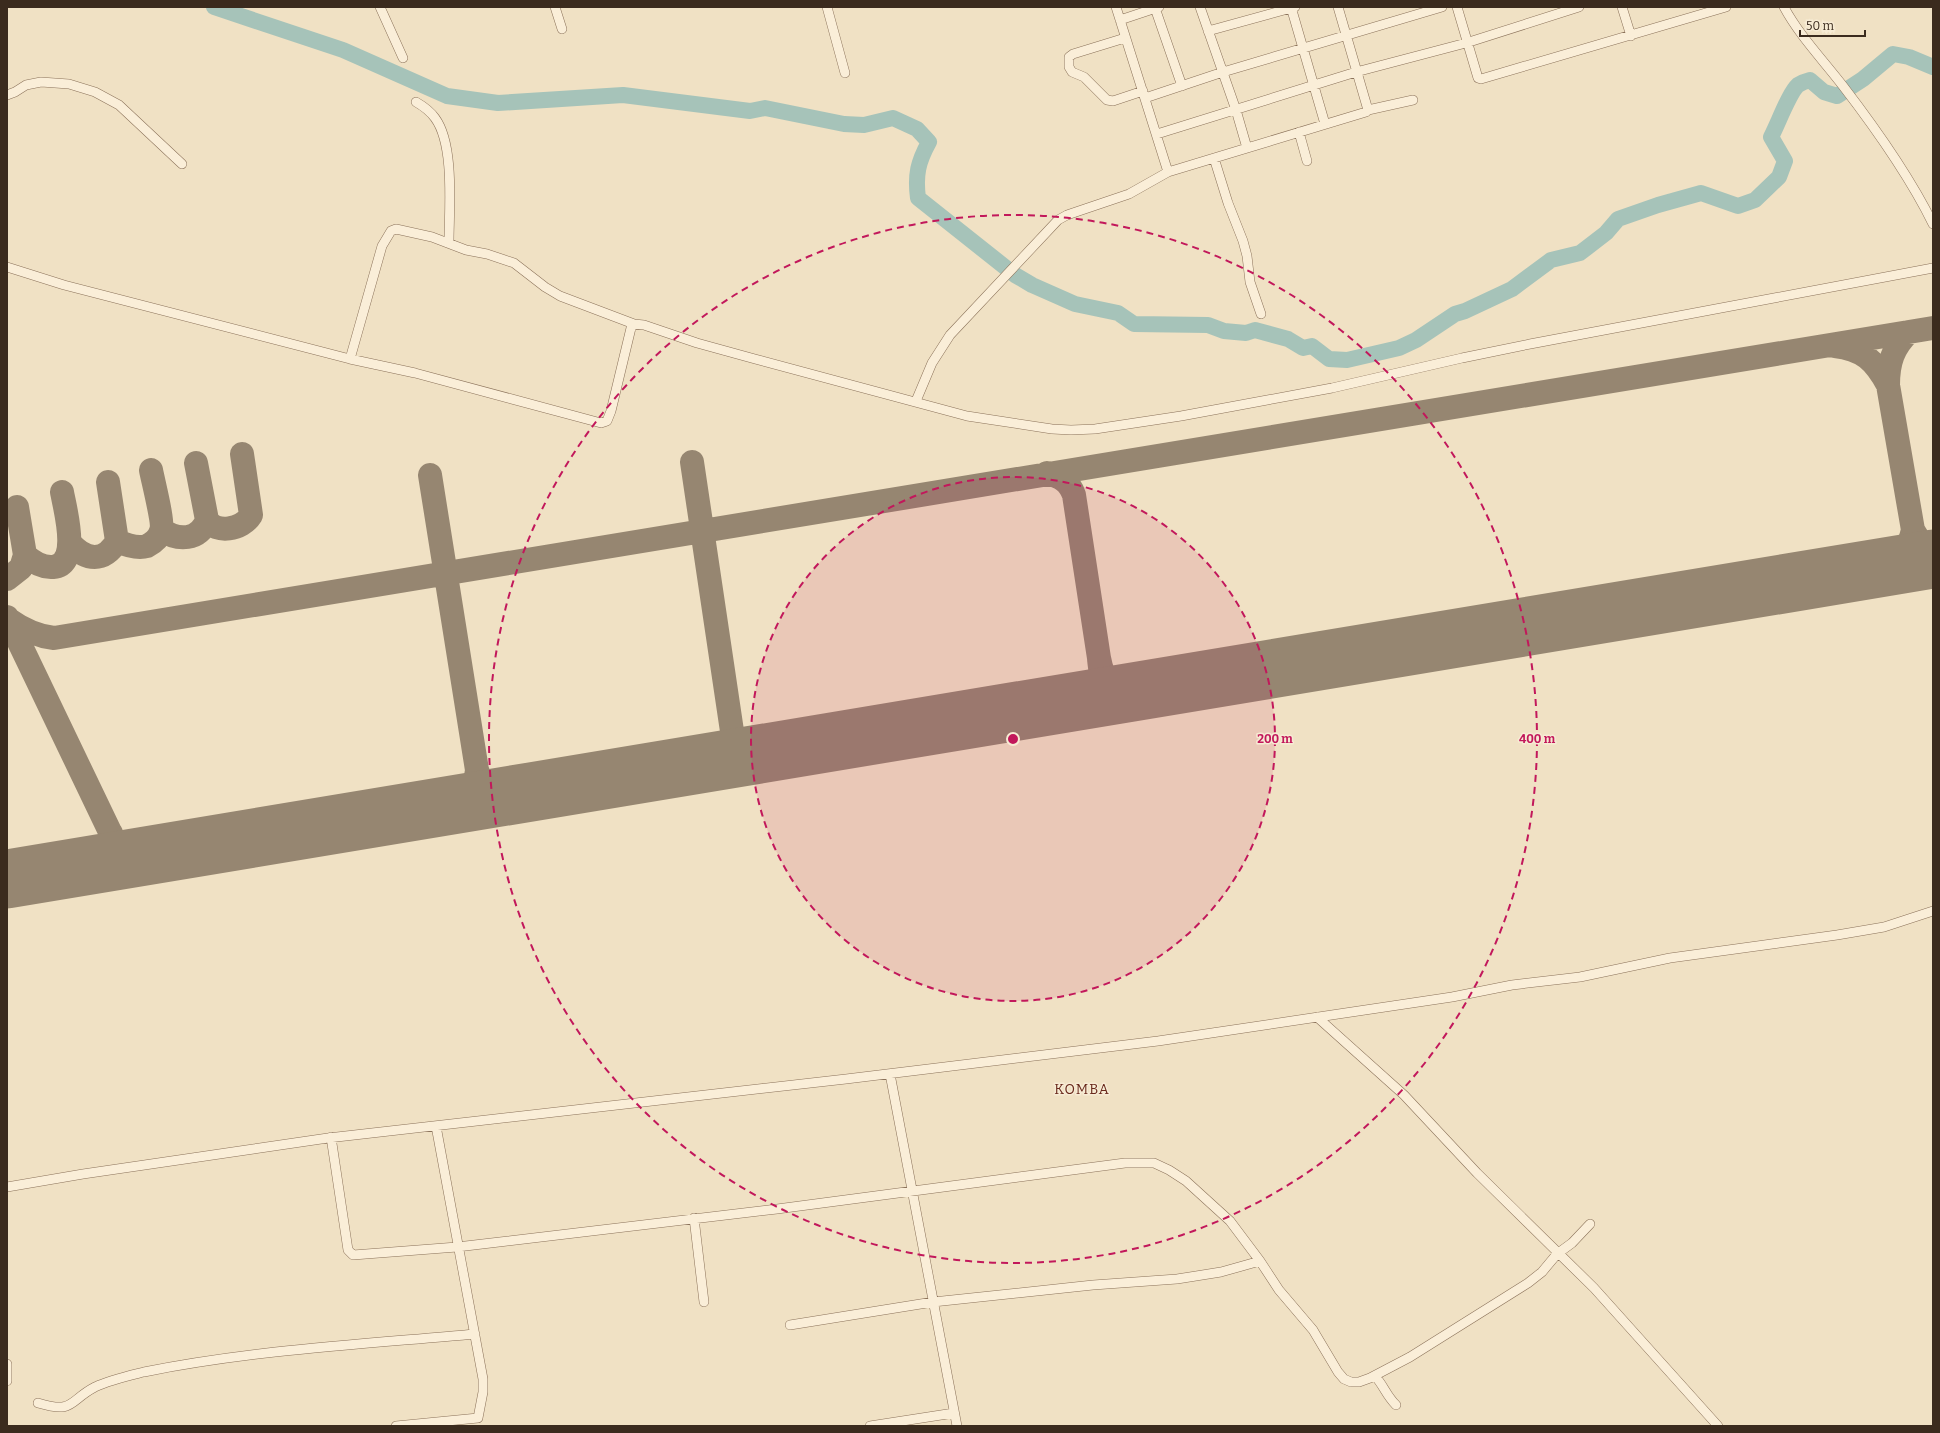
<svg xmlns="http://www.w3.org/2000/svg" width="1940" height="1433" viewBox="0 0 1940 1433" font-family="Bitter,serif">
	<rect width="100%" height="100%" fill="#f0e1c4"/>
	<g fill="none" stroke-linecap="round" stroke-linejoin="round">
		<!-- river -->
		<path stroke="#a6c3b9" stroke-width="16" d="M 214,7 L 343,50 L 447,96 L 498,103 L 623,95 L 750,111 L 765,108 L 844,124 L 864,125 L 893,118 L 917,129 L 929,142 C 918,162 915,175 918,198 L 1015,275 L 1032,285 L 1075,304 L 1118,313 L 1134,324 L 1208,325 L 1224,331 L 1246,333 L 1255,330 L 1288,339 L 1303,348 L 1312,346 L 1329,359 L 1347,360 L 1399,348 L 1416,340 L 1455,314 L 1465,311 L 1512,289 L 1551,260 L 1580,253 L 1606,233 L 1618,219 L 1658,205 L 1701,193 L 1738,206 L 1755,200 L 1779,177 L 1785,161 L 1771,137 C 1778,124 1789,93 1798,85 C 1801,83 1806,81 1810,80 L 1824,92 L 1837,96 L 1863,79 L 1893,54 L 1909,57 L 1933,67"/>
		<!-- taxiway -->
		<path stroke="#968671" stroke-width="24" d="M 1835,346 C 1863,349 1875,361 1888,385 L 1913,530
			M 1888,385 C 1888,363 1893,347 1909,332
			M 692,462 L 736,758
			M 1047,473 C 1061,477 1069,481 1074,495 L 1099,658
			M 430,475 L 477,770 C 482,787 493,791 510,795
			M 207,520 C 216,534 242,530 251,515 L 242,454
			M 162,530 C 178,541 199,541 207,520 L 196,463
			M 117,541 C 126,545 137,549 147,546 C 153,543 159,538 161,531 C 164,523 153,481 151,470
			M 70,543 C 86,561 104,563 117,541 L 108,482
			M 25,555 C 33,562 42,568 53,567 C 81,565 65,509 62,492
			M 1885,567 C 1902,561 1909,547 1913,530 L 1921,543 L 1933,553
			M 7,579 L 21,568 L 25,555 L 17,507
			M 7,617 L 113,838 C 125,855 138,855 157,854
			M 8,619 C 22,629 36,636 54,638 L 1933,328
			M 1044,707 C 1063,702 1097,699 1100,674 C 1101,669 1099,663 1099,658 C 1105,691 1117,690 1147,690
			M 446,806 C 465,799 475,791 477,770
			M 79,867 C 101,860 107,857 111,833"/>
		<!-- runway -->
		<path stroke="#968671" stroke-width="59" d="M 7,879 L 1933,559"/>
		<defs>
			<path id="minor" d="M 380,7 L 403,58
				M 555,7 L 562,29
				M 827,7 L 845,73
				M 1116,7 L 1168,172
				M 1200,7 L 1236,110 L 1247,148
				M 1291,7 L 1325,124
				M 1338,7 L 1368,110
				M 1457,7 L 1478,78 L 1481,79 L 1726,7
				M 1622,7 L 1631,36
				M 1784,7 C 1799,35 1823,60 1843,86 C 1876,129 1909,175 1933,224
				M 1155,8 L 1182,86
				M 1120,20 L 1159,7
				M 1208,31 L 1295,7
				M 1125,38 L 1073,54 L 1069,57 L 1069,67 L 1072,72 L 1084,77 L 1107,100 L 1113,101 L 1143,91
				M 7,95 L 15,92 L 26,85 L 41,82 L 69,84 L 95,92 L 119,105 L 182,164
				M 1145,98 L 1223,72 L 1442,7
				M 416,102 C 423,106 430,111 435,118 C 455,145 449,209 449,243
				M 1299,132 L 1307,161
				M 1157,134 L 1356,72 L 1466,43 L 1579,7
				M 1214,158 L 1228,203 L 1243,241 L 1247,256 L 1250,282 L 1261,314
				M 7,267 L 64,285 L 350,359 L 415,373 L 601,423 L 607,421 L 611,411 L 631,328 L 634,324
				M 350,359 L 382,246 L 391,231 L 396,229 L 432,237 L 466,250 L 487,254 L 514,263 L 545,287 L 560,296 L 634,324 L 644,325 L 697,343 L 755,359 L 967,416 L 1052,429 L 1071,430 L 1095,429 L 1181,416 L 1332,388 L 1462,358 L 1530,344 L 1933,268
				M 916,401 L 932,363 L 950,335 L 1058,220 L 1067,215 L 1129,194 L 1168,172 L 1366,112 L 1368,110 L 1413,100
				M 1317,1017 L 1404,1095 L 1477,1173 L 1594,1288 L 1718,1426
				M 890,1074 L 957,1426
				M 331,1137 L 348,1250 L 353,1255 L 457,1247 L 777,1209 L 1125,1163 L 1154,1163 L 1169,1170 L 1186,1181 L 1230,1221 L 1260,1261 L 1279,1290 L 1313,1330 L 1338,1372 L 1344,1379 L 1351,1382 L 1359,1382 L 1370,1378 L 1410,1357 L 1528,1283 L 1542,1272 L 1557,1254 L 1572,1243 L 1590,1224
				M 7,1187 L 83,1174 L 328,1138 L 846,1079 L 1158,1041 L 1452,997 L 1512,985 L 1580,977 L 1670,958 L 1837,935 L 1884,927 L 1933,911
				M 694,1218 L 704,1302
				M 790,1325 L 933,1302 L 1093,1285 L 1177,1279 L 1221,1272 L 1260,1261
				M 7,1364 L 7,1381
				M 1375,1376 C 1384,1386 1386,1395 1396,1405
				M 38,1403 C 75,1414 68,1401 95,1387 C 110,1380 128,1376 144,1372 C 253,1350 365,1344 475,1334
				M 396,1426 L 478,1418 L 483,1392 L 483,1379 L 436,1126
				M 870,1426 L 954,1413"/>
		</defs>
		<!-- minor casing -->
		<use href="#minor" stroke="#8b725a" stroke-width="10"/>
		<!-- minor -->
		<use href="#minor" stroke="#faeed8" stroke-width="9"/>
	</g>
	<!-- distance rings -->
	<circle cx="1013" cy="739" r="262" fill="#c2185b" fill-opacity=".12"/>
	<g fill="none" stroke="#c2185b" stroke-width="2" stroke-dasharray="7 5">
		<circle cx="1013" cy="739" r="262"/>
		<circle cx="1013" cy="739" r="524"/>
	</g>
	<g text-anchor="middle" stroke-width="3" stroke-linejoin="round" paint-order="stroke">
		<!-- quarter labels -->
		<g font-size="14" letter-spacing="1" fill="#69291c" stroke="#f7ebd4">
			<text x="1082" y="1094">KOMBA</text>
		</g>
	</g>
	<circle cx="1013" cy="739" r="6" fill="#c2185b" stroke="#f7ebd4" stroke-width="2"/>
	<g font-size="12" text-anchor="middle" font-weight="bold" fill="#c2185b" stroke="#f7ebd4" stroke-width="3" stroke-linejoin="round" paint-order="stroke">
		<text x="1275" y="743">200 m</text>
		<text x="1537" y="743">400 m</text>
	</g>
	<!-- border -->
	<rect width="1940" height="1433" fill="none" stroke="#3b2b1e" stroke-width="16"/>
	<!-- scale -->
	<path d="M1800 30v6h65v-6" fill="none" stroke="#3b2b1e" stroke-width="2"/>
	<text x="1806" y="30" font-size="12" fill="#3b2b1e" stroke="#f7ebd4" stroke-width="3" paint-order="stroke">50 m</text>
</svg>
